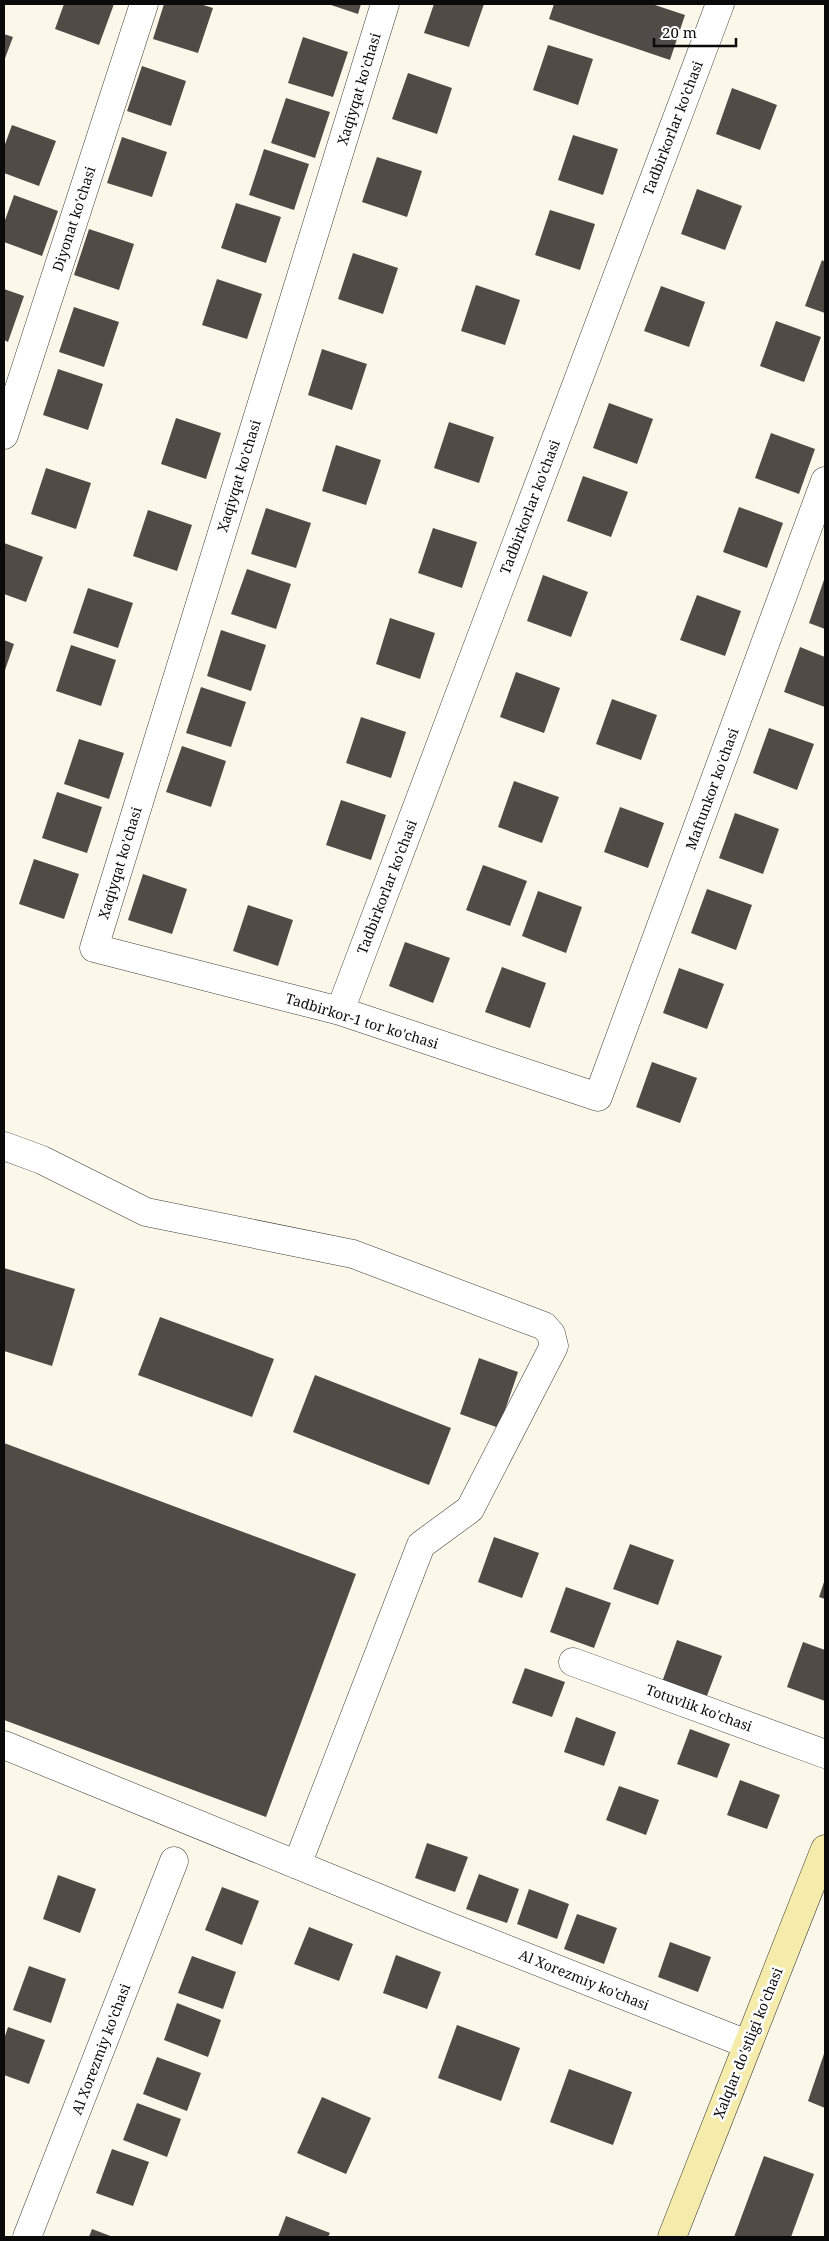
<svg xmlns="http://www.w3.org/2000/svg" width="829" height="2241" viewBox="0 0 829 2241" font-family="'Noto Serif',serif">
	<rect width="100%" height="100%" fill="#fcf8e9"/>
	<!-- building -->
	<path fill="#514b48" d="M 64,4 L 114,4 L 99,45 L 55,29 Z
		M 164,4 L 200,4 L 213,8 L 198,53 L 153,39 Z
		M 328,4 L 361,4 L 358,14 Z
		M 434,4 L 484,4 L 469,47 L 424,33 Z
		M 554,4 L 652,4 L 685,15 L 670,60 L 549,19 Z
		M 4,34 L 13,37 L 4,61 Z
		M 303,37 L 348,52 L 333,97 L 288,83 Z
		M 548,45 L 593,59 L 578,105 L 533,90 Z
		M 142,66 L 186,81 L 171,126 L 127,111 Z
		M 408,73 L 452,88 L 437,134 L 392,119 Z
		M 732,88 L 777,105 L 760,150 L 716,134 Z
		M 286,98 L 330,112 L 315,158 L 271,143 Z
		M 12,125 L 56,141 L 39,186 L 4,173 L 4,147 Z
		M 573,135 L 618,149 L 603,195 L 558,180 Z
		M 122,137 L 167,152 L 152,197 L 107,183 Z
		M 264,149 L 309,164 L 294,210 L 249,195 Z
		M 377,157 L 422,171 L 407,217 L 362,202 Z
		M 697,189 L 742,206 L 725,250 L 681,234 Z
		M 14,195 L 58,211 L 42,256 L 4,242 L 4,223 Z
		M 236,203 L 281,217 L 266,263 L 221,248 Z
		M 550,210 L 595,224 L 580,270 L 535,255 Z
		M 89,229 L 134,244 L 119,290 L 74,275 Z
		M 353,253 L 398,268 L 383,314 L 338,299 Z
		M 822,260 L 825,262 L 825,313 L 805,306 Z
		M 217,279 L 262,294 L 247,339 L 202,325 Z
		M 476,285 L 520,300 L 505,345 L 461,331 Z
		M 661,286 L 705,302 L 689,347 L 644,331 Z
		M 4,289 L 24,296 L 8,342 L 4,340 Z
		M 74,307 L 119,322 L 104,367 L 59,352 Z
		M 776,321 L 821,337 L 804,382 L 760,366 Z
		M 322,349 L 367,364 L 352,410 L 308,395 Z
		M 58,369 L 103,384 L 88,430 L 43,415 Z
		M 609,403 L 653,419 L 637,464 L 593,448 Z
		M 176,418 L 221,433 L 206,479 L 161,464 Z
		M 449,422 L 494,437 L 479,483 L 434,468 Z
		M 771,433 L 815,449 L 799,494 L 755,478 Z
		M 336,445 L 381,460 L 366,505 L 322,491 Z
		M 46,468 L 91,483 L 76,529 L 31,514 Z
		M 583,476 L 628,492 L 611,537 L 567,521 Z
		M 739,507 L 783,523 L 767,568 L 723,552 Z
		M 266,508 L 311,523 L 296,568 L 251,554 Z
		M 148,510 L 192,525 L 177,571 L 133,556 Z
		M 433,528 L 477,542 L 462,588 L 418,573 Z
		M 4,543 L 43,557 L 26,602 L 4,594 Z
		M 247,569 L 291,584 L 276,629 L 231,614 Z
		M 543,575 L 588,592 L 571,637 L 527,621 Z
		M 825,577 L 825,629 L 809,623 Z
		M 88,588 L 133,603 L 118,648 L 73,633 Z
		M 697,595 L 741,611 L 725,656 L 680,640 Z
		M 390,618 L 435,633 L 420,679 L 376,664 Z
		M 221,630 L 266,645 L 251,691 L 207,676 Z
		M 4,640 L 14,644 L 4,673 Z
		M 71,645 L 116,660 L 101,706 L 56,691 Z
		M 800,647 L 825,657 L 825,707 L 784,692 Z
		M 516,672 L 560,688 L 544,733 L 500,717 Z
		M 201,687 L 246,702 L 231,747 L 186,733 Z
		M 612,699 L 657,715 L 641,760 L 596,744 Z
		M 361,717 L 406,732 L 391,778 L 346,763 Z
		M 769,728 L 814,744 L 797,790 L 753,773 Z
		M 79,739 L 124,753 L 109,799 L 64,784 Z
		M 182,746 L 226,761 L 211,807 L 166,792 Z
		M 514,781 L 559,797 L 542,843 L 498,827 Z
		M 57,792 L 102,807 L 87,853 L 42,838 Z
		M 341,800 L 386,815 L 371,860 L 326,845 Z
		M 620,807 L 664,823 L 648,868 L 604,852 Z
		M 735,813 L 779,829 L 763,874 L 719,858 Z
		M 34,859 L 79,874 L 64,919 L 19,904 Z
		M 483,865 L 527,881 L 510,926 L 466,910 Z
		M 143,874 L 187,889 L 172,934 L 128,920 Z
		M 707,889 L 752,905 L 736,950 L 691,933 Z
		M 538,891 L 582,907 L 566,953 L 522,936 Z
		M 248,905 L 293,920 L 278,966 L 233,951 Z
		M 405,942 L 450,958 L 433,1003 L 389,986 Z
		M 502,967 L 546,983 L 530,1028 L 485,1012 Z
		M 679,968 L 724,984 L 707,1029 L 663,1013 Z
		M 652,1062 L 697,1078 L 680,1123 L 636,1107 Z
		M 4,1268 L 75,1289 L 52,1366 L 4,1351 Z
		M 160,1317 L 274,1359 L 252,1417 L 138,1375 Z
		M 479,1358 L 518,1372 L 499,1428 L 460,1414 Z
		M 315,1375 L 451,1428 L 429,1485 L 293,1432 Z
		M 4,1443 L 356,1574 L 266,1817 L 4,1720 Z
		M 494,1537 L 539,1553 L 522,1598 L 478,1582 Z
		M 630,1544 L 674,1560 L 658,1605 L 613,1589 Z
		M 825,1579 L 825,1599 L 819,1597 Z
		M 566,1587 L 611,1603 L 594,1648 L 550,1632 Z
		M 677,1640 L 722,1656 L 705,1701 L 661,1685 Z
		M 803,1642 L 825,1650 L 825,1701 L 787,1687 Z
		M 525,1668 L 565,1682 L 552,1717 L 512,1703 Z
		M 576,1717 L 616,1732 L 604,1766 L 564,1752 Z
		M 690,1729 L 730,1744 L 717,1778 L 677,1764 Z
		M 740,1780 L 780,1795 L 767,1829 L 727,1815 Z
		M 619,1786 L 659,1800 L 646,1835 L 606,1820 Z
		M 427,1843 L 468,1857 L 455,1892 L 415,1878 Z
		M 479,1874 L 519,1889 L 507,1923 L 466,1909 Z
		M 58,1875 L 96,1889 L 80,1933 L 43,1919 Z
		M 222,1887 L 259,1901 L 242,1945 L 205,1930 Z
		M 529,1889 L 569,1904 L 557,1939 L 517,1924 Z
		M 577,1914 L 617,1928 L 604,1964 L 564,1949 Z
		M 309,1927 L 353,1944 L 339,1981 L 294,1964 Z
		M 670,1942 L 711,1957 L 698,1992 L 658,1977 Z
		M 396,1955 L 441,1972 L 427,2009 L 383,1993 Z
		M 192,1956 L 236,1972 L 223,2009 L 178,1993 Z
		M 29,1966 L 66,1979 L 51,2023 L 13,2010 Z
		M 177,2003 L 221,2020 L 208,2057 L 164,2040 Z
		M 457,2025 L 520,2048 L 501,2101 L 438,2078 Z
		M 8,2027 L 45,2040 L 29,2084 L 4,2075 L 4,2039 Z
		M 825,2051 L 825,2108 L 808,2101 Z
		M 157,2057 L 201,2073 L 187,2111 L 143,2094 Z
		M 569,2069 L 632,2092 L 613,2145 L 550,2122 Z
		M 322,2097 L 371,2118 L 346,2174 L 297,2153 Z
		M 137,2103 L 181,2119 L 167,2157 L 123,2140 Z
		M 112,2149 L 149,2162 L 133,2206 L 96,2193 Z
		M 764,2156 L 814,2174 L 791,2237 L 734,2237 Z
		M 286,2216 L 330,2233 L 328,2237 L 278,2237 Z
		M 92,2229 L 113,2237 L 89,2237 Z"/>
	<g fill="none" stroke-linecap="round" stroke-linejoin="round">
		<defs>
			<path id="street" d="M 385,4 L 94,948 L 340,1011 L 598,1097 L 825,481
				M 4,435 L 144,4
				M 340,1011 L 720,4
				M 4,1146 L 42,1160 L 146,1212 L 353,1254 L 544,1326 L 551,1334 L 554,1346 L 470,1509 L 421,1545 L 297,1865
				M 573,1662 L 825,1754
				M 4,1745 L 420,1915 L 747,2044
				M 27,2237 L 174,1861"/>
			<path id="secondary" d="M 672,2237 L 825,1849"/>
		</defs>
		<!-- street casing -->
		<use href="#street" stroke="#3d3d3d" stroke-width="29"/>
		<!-- secondary casing -->
		<use href="#secondary" stroke="#2c2c2c" stroke-width="29"/>
		<!-- street -->
		<use href="#street" stroke="#fff" stroke-width="28"/>
		<!-- secondary -->
		<use href="#secondary" stroke="#f5ecac" stroke-width="28"/>
	</g>
	<g text-anchor="middle" stroke-width="5" stroke-linejoin="round" paint-order="stroke">
		<!-- street labels -->
		<g font-size="14" fill="#0a0a0a" stroke="#fff">
			<text transform="translate(359 89) rotate(-73)" y="5">Xaqiyqat ko'chasi</text>
			<text transform="translate(673 128) rotate(-69)" y="5">Tadbirkorlar ko'chasi</text>
			<text transform="translate(74 219) rotate(-72)" y="5">Diyonat ko'chasi</text>
			<text transform="translate(239 476) rotate(-73)" y="5">Xaqiyqat ko'chasi</text>
			<text transform="translate(530 507) rotate(-69)" y="5">Tadbirkorlar ko'chasi</text>
			<text transform="translate(712 789) rotate(-70)" y="5">Maftunkor ko'chasi</text>
			<text transform="translate(120 863) rotate(-73)" y="5">Xaqiyqat ko'chasi</text>
			<text transform="translate(387 887) rotate(-69)" y="5">Tadbirkorlar ko'chasi</text>
			<text transform="translate(362 1021) rotate(17)" y="5">Tadbirkor-1 tor ko'chasi</text>
			<text transform="translate(699 1708) rotate(20)" y="5">Totuvlik ko'chasi</text>
			<text transform="translate(584 1980) rotate(22)" y="5">Al Xorezmiy ko'chasi</text>
			<text transform="translate(748 2043) rotate(-68)" y="5">Xalqlar do'stligi ko'chasi</text>
			<text transform="translate(101 2049) rotate(-69)" y="5">Al Xorezmiy ko'chasi</text>
		</g>
	</g>
	<!-- border -->
	<rect width="829" height="2241" fill="none" stroke="#0a0a0a" stroke-width="10"/>
	<!-- scale -->
	<path d="M654 38v8h82v-8" fill="none" stroke="#0a0a0a" stroke-width="2.5"/>
	<text x="662" y="38" font-size="15" fill="#0a0a0a" stroke="#ffffff" stroke-width="4" paint-order="stroke">20 m</text>
</svg>
